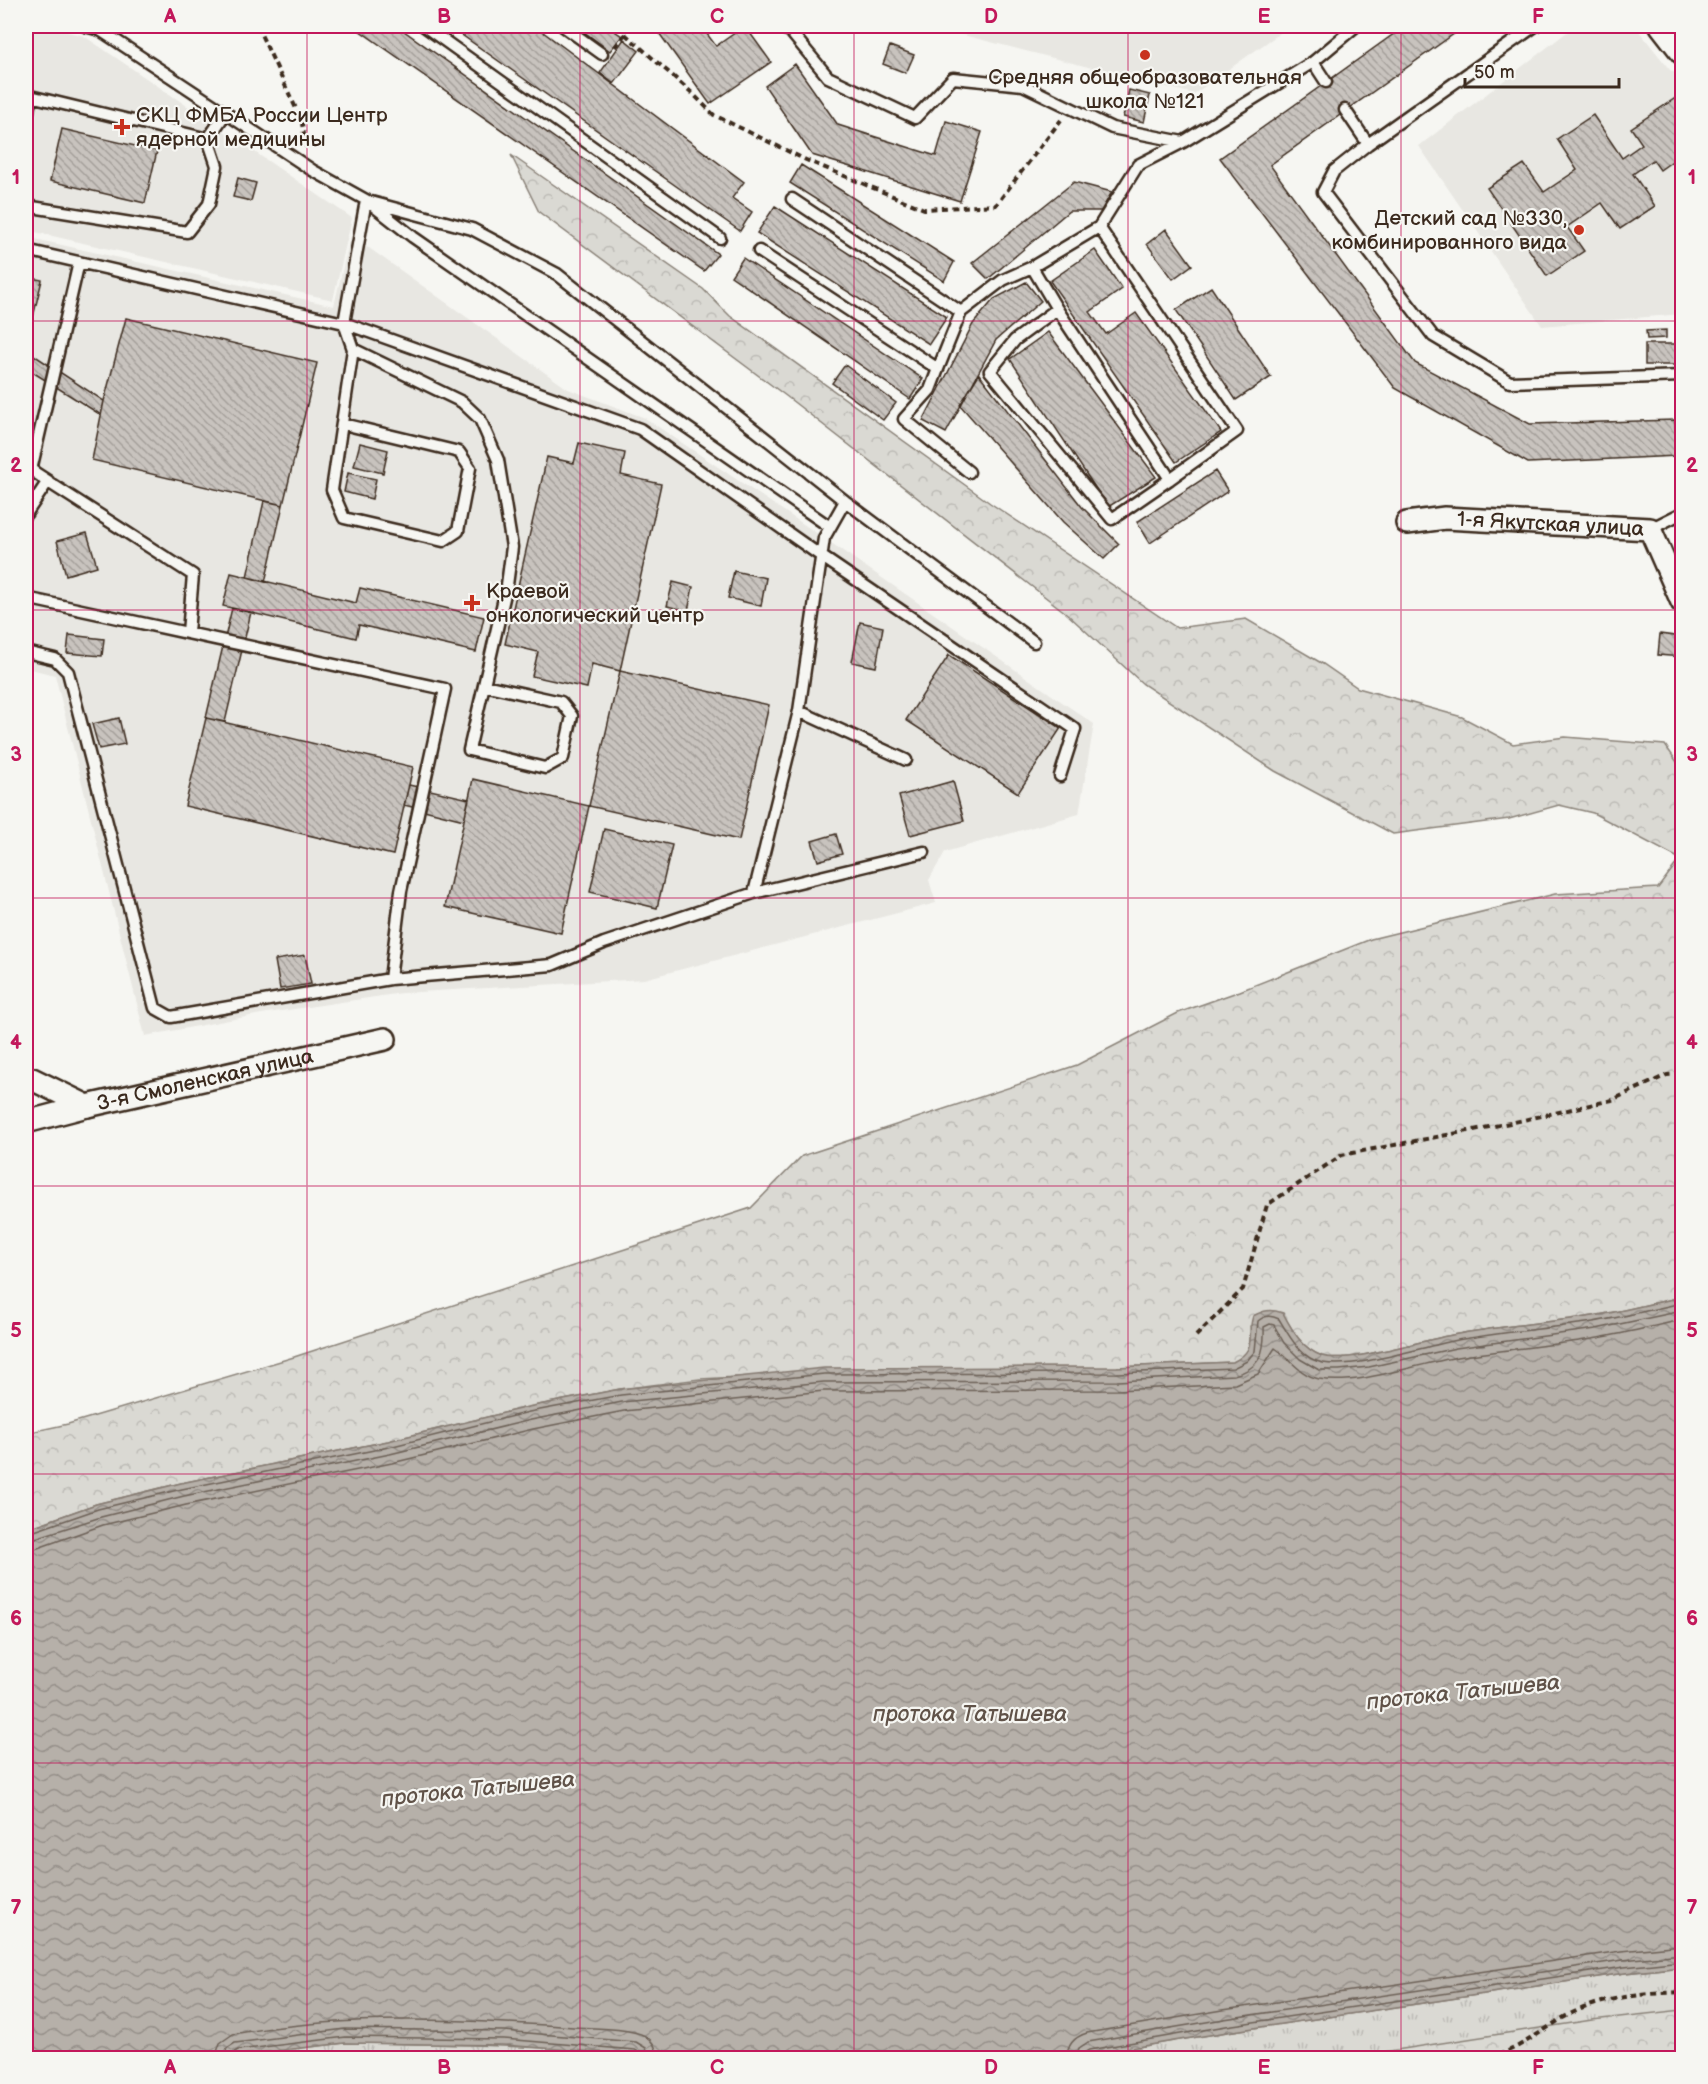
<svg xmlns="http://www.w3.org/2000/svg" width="1708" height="2084" viewBox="0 0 1708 2084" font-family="'Balsamiq Sans',sans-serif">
	<defs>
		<pattern id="grass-tufts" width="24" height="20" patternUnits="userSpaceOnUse" patternTransform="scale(1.5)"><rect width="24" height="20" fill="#dad9d3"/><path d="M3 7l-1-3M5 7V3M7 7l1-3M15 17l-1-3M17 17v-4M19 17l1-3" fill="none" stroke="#bcbab5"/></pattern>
		<pattern id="forest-crowns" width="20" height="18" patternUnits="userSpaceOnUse" patternTransform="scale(1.5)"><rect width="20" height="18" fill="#dad9d3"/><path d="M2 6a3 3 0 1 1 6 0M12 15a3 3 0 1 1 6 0" fill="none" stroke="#bcbab5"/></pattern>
		<pattern id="water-waves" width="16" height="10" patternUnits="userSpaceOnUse" patternTransform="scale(1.5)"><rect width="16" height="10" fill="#b6b0a9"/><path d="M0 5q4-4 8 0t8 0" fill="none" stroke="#958f89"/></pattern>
		<pattern id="building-back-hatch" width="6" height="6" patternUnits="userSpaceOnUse" patternTransform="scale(1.5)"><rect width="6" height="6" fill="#c8c3be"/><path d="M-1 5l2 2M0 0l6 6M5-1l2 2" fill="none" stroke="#a49f9a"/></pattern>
	</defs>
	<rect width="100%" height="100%" fill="#f6f6f2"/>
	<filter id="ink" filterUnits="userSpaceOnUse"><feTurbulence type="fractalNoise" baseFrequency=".0167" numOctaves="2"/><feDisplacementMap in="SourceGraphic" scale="12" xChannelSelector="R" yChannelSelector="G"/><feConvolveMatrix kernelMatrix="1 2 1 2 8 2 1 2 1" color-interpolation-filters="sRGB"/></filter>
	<g filter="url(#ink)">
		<!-- built -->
		<path fill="#e8e7e2" d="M 26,26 L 44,26 L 84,36 L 352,218 L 333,300 L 26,230 Z
			M 928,26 L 1290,26 L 1194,94 Z
			M 1575,26 L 1635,26 L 1670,70 L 1682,76 L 1682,314 L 1542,326 L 1419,146 Z
			M 26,237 L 334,306 L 349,242 L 369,248 L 568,389 L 645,418 L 824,538 L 1094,724 L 1079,814 L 945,852 L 929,880 L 936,903 L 644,979 L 402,993 L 261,1014 L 145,1036 L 55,675 L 26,668 Z"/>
		<!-- grass -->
		<path fill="url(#grass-tufts)" stroke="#8a8278" stroke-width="1.5" d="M 1682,1967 L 1682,2058 L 1073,2058 L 1227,2032 L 1625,1973 Z
			M 345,2043 C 451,2044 552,2045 657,2058 L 214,2058 Z"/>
		<!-- forest -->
		<path fill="url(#forest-crowns)" stroke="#8a8278" stroke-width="1.5" d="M 511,155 L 703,289 L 730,316 L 990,503 L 1177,628 L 1246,619 L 1323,664 L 1358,688 L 1462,717 L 1513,744 L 1565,737 L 1665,745 L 1682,769 L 1682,1297 C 1653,1303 1623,1311 1593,1316 C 1546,1323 1499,1326 1452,1335 C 1424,1340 1347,1364 1322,1356 C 1302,1349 1292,1330 1283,1314 L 1250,1326 C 1251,1346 1252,1353 1233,1362 L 1117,1367 L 904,1368 L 700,1379 L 620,1389 L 528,1407 L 388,1441 L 181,1483 L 96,1504 L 26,1529 L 26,1433 L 68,1424 L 294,1357 L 751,1208 L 802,1156 L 1077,1065 L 1178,1013 L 1240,991 L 1371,939 L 1555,894 L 1658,888 L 1680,859 L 1593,813 L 1559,805 L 1509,819 L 1393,834 L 1275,771 L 1143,684 L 1066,613 L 786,396 L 539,212 Z
			M 1682,2010 L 1682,2058 L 1344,2058 L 1592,2020 Z"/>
		<!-- water -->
		<path fill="url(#water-waves)" stroke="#857a71" stroke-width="1.5" d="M 1682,1297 L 1682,1967 L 1625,1973 L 1227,2032 L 1073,2058 L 657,2058 L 612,2053 L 503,2045 L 345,2043 L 214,2058 L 26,2058 L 26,1529 L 96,1504 L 181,1483 L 388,1441 L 528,1407 L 620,1389 L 824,1368 L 1117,1367 L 1233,1362 C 1258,1349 1246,1338 1253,1316 C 1264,1310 1270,1309 1283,1313 C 1292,1330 1302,1349 1322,1356 C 1347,1364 1424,1340 1452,1335 C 1499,1326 1546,1323 1593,1316 C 1623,1311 1653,1303 1682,1297 Z"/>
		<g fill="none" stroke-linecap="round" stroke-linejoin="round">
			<!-- shore -->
			<path stroke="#6c6056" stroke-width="1.5" d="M 26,1534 L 98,1509 L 182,1489 L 389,1447 L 529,1412 L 621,1395 L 824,1374 L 1117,1373 L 1233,1368 L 1247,1361 L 1255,1351 L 1258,1321 C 1265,1315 1271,1315 1279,1319 C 1289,1336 1301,1359 1323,1363 C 1356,1369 1418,1348 1453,1341 C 1499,1332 1547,1329 1593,1322 C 1623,1317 1653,1309 1682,1303
				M 26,1541 L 101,1517 L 184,1496 L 390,1454 L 531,1420 L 622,1402 L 824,1382 L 1117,1381 L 1234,1375 C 1261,1368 1265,1352 1264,1327 L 1270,1324 L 1274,1325 L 1284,1343 L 1300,1359 L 1319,1370 L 1339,1370 L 1369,1367 L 1456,1348 L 1596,1329 L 1682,1311
				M 26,1550 L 35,1549 L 103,1525 L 186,1505 L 392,1463 L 533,1429 L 624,1411 L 824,1391 L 1117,1390 L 1235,1384 L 1258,1374 L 1275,1348 C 1290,1358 1299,1375 1319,1379 C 1359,1386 1417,1364 1458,1357 C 1504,1349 1551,1346 1598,1338 C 1626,1333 1654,1326 1682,1320
				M 215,2058 L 220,2043 L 233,2034 C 345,2014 460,2019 573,2027 C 591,2028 631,2028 645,2036 C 654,2041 657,2049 658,2058
				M 224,2058 L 227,2048 L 235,2043 L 345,2029 L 504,2031 L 636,2042 L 646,2048 L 649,2058
				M 232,2058 L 233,2053 L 238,2050 L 346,2037 L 504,2039 L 635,2050 L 640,2053 L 641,2058
				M 1067,2058 C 1067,2045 1074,2037 1087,2033 L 1223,2010 L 1621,1951 L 1682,1945
				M 1076,2058 L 1079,2048 L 1088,2042 L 1224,2019 L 1623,1960 L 1682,1954
				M 1083,2058 L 1084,2053 L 1089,2050 L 1226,2026 L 1624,1967 L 1682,1961"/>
		</g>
		<!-- building -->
		<path fill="url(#building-back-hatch)" stroke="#3b2a1e" stroke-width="1.5" d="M 353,26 L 397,26 L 718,254 L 704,271 Z
			M 449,26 L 535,26 L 744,182 L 732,198 L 752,212 L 740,231 Z
			M 576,26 L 607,26 L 622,36 L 610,51 Z
			M 654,26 L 701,26 L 716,46 L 745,26 L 771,62 L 710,104 Z
			M 1405,26 L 1465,26 L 1270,165 L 1415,363 L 1530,424 L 1675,420 L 1677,456 L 1528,463 L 1395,388 L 1220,158 Z
			M 624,39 L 639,51 L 614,84 L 600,73 Z
			M 890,46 L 914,55 L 906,73 L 883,64 Z
			M 795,64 L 838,125 L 936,156 L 946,121 L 982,132 L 960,201 L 812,155 L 765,86 Z
			M 1129,90 L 1150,95 L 1144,122 L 1123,117 Z
			M 1677,97 L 1682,105 L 1682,154 L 1660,170 L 1653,160 L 1633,174 L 1655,206 L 1620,229 L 1602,203 L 1567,227 L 1584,251 L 1547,276 L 1487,188 L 1524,164 L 1544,192 L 1577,170 L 1557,139 L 1593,115 L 1622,158 L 1642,144 L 1631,128 Z
			M 62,129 L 157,151 L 145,203 L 50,181 Z
			M 801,165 L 954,262 L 944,281 L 790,183 Z
			M 238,178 L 256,183 L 251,201 L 233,197 Z
			M 1074,182 L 1112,192 L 1101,211 L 1069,211 L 988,279 L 972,263 Z
			M 775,206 L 947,317 L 929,344 L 757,233 Z
			M 1166,229 L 1192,265 L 1173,279 L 1147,244 Z
			M 1095,250 L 1122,289 L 1090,312 L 1106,334 L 1136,313 L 1221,432 L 1176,462 L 1050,281 Z
			M 743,258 L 923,379 L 910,399 L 731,276 Z
			M 26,277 L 42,280 L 26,346 Z
			M 1026,282 L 1041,301 L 996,340 L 946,433 L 923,421 L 973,324 L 994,299 Z
			M 1211,287 L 1271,377 L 1236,400 L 1176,310 Z
			M 126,318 L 317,363 L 283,505 L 92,460 L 104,401 Z
			M 1666,330 L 1666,338 L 1647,339 L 1646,331 Z
			M 1048,332 L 1156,477 L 1108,507 L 1010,359 Z
			M 1645,344 L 1677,344 L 1677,365 L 1645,365 Z
			M 26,350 L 104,401 L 101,415 L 26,368 Z
			M 845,365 L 896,403 L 883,420 L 832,383 Z
			M 979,374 L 1082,507 L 1119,544 L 1104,559 L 1063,522 L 960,405 Z
			M 360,443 L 388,450 L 383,473 L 354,466 Z
			M 579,443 L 625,453 L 621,475 L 661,484 L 620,671 L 592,664 L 587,688 L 532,676 L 538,652 L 505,644 L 547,457 L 574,463 Z
			M 1215,471 L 1228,491 L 1150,543 L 1137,522 Z
			M 348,473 L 376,479 L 372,499 L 344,492 Z
			M 264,501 L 283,505 L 265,582 L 247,577 Z
			M 87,533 L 97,566 L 66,575 L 57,541 Z
			M 734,571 L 766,578 L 761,606 L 728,598 Z
			M 231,573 L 356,603 L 360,588 L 484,617 L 476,652 L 359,625 L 356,638 L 223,606 Z
			M 673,582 L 693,587 L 688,611 L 667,606 Z
			M 232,608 L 251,612 L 225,722 L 206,718 Z
			M 860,622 L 883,627 L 876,667 L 852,662 Z
			M 1660,634 L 1682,637 L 1682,657 L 1658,655 Z
			M 69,635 L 104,639 L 102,656 L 67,653 Z
			M 949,655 L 1061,728 L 1018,793 L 906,720 Z
			M 620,671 L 769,705 L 739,840 L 589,806 Z
			M 119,718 L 125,744 L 99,749 L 92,724 Z
			M 206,718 L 413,767 L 393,855 L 185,806 Z
			M 473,779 L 589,806 L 561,933 L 445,907 Z
			M 953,781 L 964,821 L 910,835 L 899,796 Z
			M 409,785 L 469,799 L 464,820 L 404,805 Z
			M 604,829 L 672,845 L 657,908 L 590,892 Z
			M 836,834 L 842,854 L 818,861 L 812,841 Z
			M 305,955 L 311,984 L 280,989 L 275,960 Z"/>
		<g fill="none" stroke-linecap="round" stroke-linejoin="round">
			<defs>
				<path id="service" d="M 85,26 L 100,30 L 312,170 L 366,200 L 413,237 L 830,527
					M 424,26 L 720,238
					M 563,26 L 602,54
					M 777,26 L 790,31 L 828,77 L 915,118 L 953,78 L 1023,85 L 1112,128 L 1183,142 L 1313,62 L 1356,26
					M 1535,26 L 1368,144 L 1334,171 L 1323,192 L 1433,336 L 1510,382 L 1682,376
					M 1313,62 L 1326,82
					M 26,95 L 208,139
					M 1345,110 L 1368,144
					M 26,121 L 31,97
					M 792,199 L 961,312 L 1003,280 L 1032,267 L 1099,227 L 1138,165 L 1183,142
					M 371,202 L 472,229 L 557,274 L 845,501 L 1034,642
					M 26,206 L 187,232 L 209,204 L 217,166 L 208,139 L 225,114
					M 26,250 L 344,323 L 640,429 L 821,556 L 1075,729 L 1060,776
					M 759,251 L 938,369 L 961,312
					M 1032,267 L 1057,309 L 1170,479 L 1237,431 L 1099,227
					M 1057,309 L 1015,340 L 990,371 L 1112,519 L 1170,479
					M 353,349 L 462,402 L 480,419 L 498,460 L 512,547 L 507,585 L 469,750 L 545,768 L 563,758 L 572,716 L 561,702 L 484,685
					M 938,369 L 930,390 L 904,419 L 969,472
					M 343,424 L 459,452 L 470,468 L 458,531 L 443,541 L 344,518 L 332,490 L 353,349 L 344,323 L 366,200
					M 42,478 L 193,575 L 188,632
					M 26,514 L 48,481 L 31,470 L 79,262
					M 1650,529 L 1682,513
					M 26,598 L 445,689 L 401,891 L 390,979
					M 26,652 L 55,659 L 68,672 L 155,1008 L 171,1017 L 390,979 L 552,965 L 604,943 L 754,893 L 924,852
					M 799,711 L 906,760
					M 754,893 L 799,711 L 824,538 L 845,501"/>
				<g id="minor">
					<path d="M 1661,26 L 1682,53"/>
					<path id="s1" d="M 1407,523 L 1445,518 L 1650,529 L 1682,602"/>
					<path d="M 26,1078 L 32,1079 L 87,1106"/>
					<path id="s2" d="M 26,1122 L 87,1106 L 385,1039"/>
				</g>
			</defs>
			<!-- service casing -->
			<use href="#service" stroke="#3b2a1e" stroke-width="15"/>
			<!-- minor casing -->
			<use href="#minor" stroke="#3b2a1e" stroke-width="26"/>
			<!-- path -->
			<path stroke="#3b2a1e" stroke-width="4" stroke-dasharray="6 4.5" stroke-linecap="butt" d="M 257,26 L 301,119 L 307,149
				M 625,34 L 691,92 L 714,115 L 806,160 L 924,209 L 996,205 L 1061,120
				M 615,47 L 625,34 L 621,26
				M 1196,1336 L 1243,1289 L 1267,1205 L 1342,1155 L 1510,1123 L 1612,1100 L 1667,1075 L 1682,1074
				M 1488,2058 C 1516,2051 1537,2034 1561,2019 C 1598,1997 1641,1994 1682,1992"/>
			<!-- service -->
			<use href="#service" stroke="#f6f6f2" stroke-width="10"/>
			<!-- minor -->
			<use href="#minor" stroke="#f6f6f2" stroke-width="21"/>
		</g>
	</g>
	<!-- grid -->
	<path fill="none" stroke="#c2185b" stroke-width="1.5" stroke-opacity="0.55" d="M 307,26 L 307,2058M 580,26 L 580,2058M 854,26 L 854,2058M 1128,26 L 1128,2058M 1401,26 L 1401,2058M 26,321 L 1682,321M 26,610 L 1682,610M 26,898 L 1682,898M 26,1186 L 1682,1186M 26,1474 L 1682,1474M 26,1763 L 1682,1763"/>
	<!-- markers -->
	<g fill="#c8321e" stroke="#f6f6f2" stroke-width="2">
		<circle cx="1145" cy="55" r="6"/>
		<path d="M119 118h6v6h6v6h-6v6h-6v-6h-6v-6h6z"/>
		<circle cx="1579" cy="230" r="6"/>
		<path d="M469 594h6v6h6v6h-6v6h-6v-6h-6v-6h6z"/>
	</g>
	<g text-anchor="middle" stroke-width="4.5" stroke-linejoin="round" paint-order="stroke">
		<!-- poi labels -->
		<g font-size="21" fill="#3b2a1e" stroke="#f6f6f2" text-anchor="start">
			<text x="1145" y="84" text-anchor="middle">Средняя общеобразовательная<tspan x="1145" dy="24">школа №121</tspan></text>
			<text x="136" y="122">СКЦ ФМБА России Центр<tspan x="136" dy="24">ядерной медицины</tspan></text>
			<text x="1567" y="225" text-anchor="end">Детский сад №330,<tspan x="1567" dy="24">комбинированного вида</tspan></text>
			<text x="486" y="598">Краевой<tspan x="486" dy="24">онкологический центр</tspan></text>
		</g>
		<!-- street labels -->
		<g font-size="21" fill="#3b2a1e" stroke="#f6f6f2">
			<text dy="7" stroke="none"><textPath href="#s1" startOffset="144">1-я Якутская улица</textPath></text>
			<text dy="7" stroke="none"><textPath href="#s2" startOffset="184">3-я Смоленская улица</textPath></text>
		</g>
		<!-- water labels -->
		<g font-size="22" font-style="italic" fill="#605248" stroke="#f6f6f2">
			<text transform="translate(1463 1691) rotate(-6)" y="8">протока Татышева</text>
			<text x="970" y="1721">протока Татышева</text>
			<text transform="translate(478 1788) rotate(-6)" y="8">протока Татышева</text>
		</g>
	</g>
	<!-- margin -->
	<rect width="1708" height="2084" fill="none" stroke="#f6f6f2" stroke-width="66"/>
	<!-- scale -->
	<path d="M1465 78v9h154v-9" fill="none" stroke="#3b2a1e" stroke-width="3"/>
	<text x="1474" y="78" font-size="18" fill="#3b2a1e" stroke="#f6f6f2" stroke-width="4.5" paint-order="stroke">50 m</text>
	<rect x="33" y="33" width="1642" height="2018" fill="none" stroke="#c2185b" stroke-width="2"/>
	<g font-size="20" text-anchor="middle" font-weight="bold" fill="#c2185b">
		<text x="170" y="23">A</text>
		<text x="444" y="23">B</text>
		<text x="717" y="23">C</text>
		<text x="991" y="23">D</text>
		<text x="1264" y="23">E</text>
		<text x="1538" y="23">F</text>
		<text x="16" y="184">1</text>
		<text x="1692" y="184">1</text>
		<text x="16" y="472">2</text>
		<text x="1692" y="472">2</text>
		<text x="16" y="761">3</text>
		<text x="1692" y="761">3</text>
		<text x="16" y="1049">4</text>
		<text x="1692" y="1049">4</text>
		<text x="16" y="1337">5</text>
		<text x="1692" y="1337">5</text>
		<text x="16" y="1625">6</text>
		<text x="1692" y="1625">6</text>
		<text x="16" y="1914">7</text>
		<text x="1692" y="1914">7</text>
		<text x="170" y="2074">A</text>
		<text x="444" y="2074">B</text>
		<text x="717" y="2074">C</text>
		<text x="991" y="2074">D</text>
		<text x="1264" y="2074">E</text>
		<text x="1538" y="2074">F</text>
	</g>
</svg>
